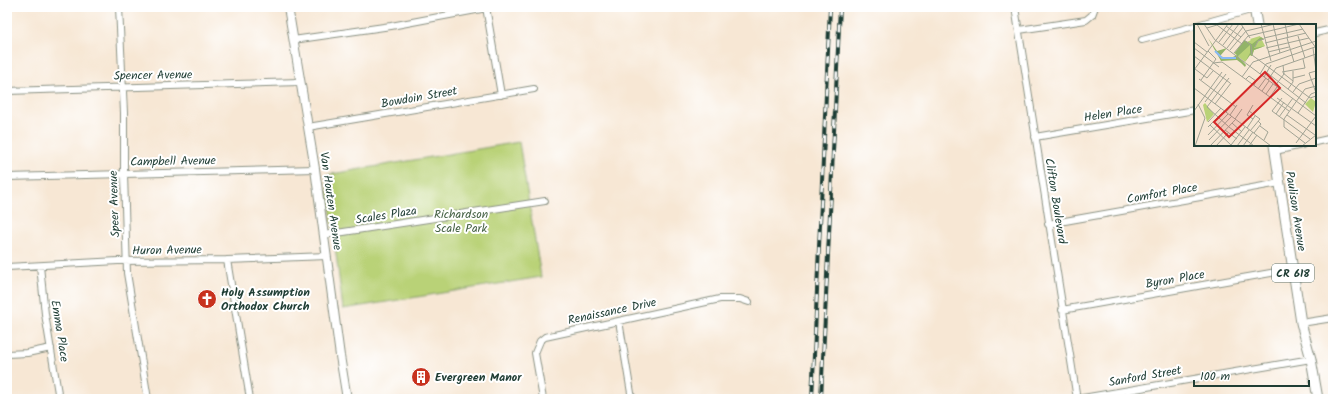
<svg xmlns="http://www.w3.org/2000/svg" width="1340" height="406" viewBox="0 0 1340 406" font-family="Kalam,sans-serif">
	<rect width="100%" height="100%" fill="#fff"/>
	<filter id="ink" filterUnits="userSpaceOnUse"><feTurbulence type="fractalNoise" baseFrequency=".025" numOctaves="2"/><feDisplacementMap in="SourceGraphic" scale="8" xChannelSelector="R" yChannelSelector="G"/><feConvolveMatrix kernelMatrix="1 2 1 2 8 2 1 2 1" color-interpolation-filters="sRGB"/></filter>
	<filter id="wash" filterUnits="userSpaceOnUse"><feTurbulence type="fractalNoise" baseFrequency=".012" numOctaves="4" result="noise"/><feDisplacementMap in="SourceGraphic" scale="16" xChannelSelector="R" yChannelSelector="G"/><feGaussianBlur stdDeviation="0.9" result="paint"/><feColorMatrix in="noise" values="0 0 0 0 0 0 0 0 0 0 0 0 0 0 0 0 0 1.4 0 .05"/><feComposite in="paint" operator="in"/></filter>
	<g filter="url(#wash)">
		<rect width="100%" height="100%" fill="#f7e7d4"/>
		<!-- green -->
		<path fill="#b9d277" stroke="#6c8856" d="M 519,142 L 541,277 L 343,309 L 326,175 Z"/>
	</g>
	<g filter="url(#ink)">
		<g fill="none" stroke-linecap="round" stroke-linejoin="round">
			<defs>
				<path id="minor" d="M 119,7 L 124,113 L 124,173 L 127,273 L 148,399
					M 486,7 L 501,95
					M 1015,7 L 1077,399
					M 1197,25 L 1254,9
					M 1019,30 L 1086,20 L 1092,15 L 1095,7
					M 1315,33 L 1333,29
					M 293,40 L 391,26 L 492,7
					M 1142,40 L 1195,26
					M 7,91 L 300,82
					M 308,127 L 534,89
					M 1035,137 L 1195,110
					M 1315,142 L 1333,138
					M 1275,151 L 1302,145
					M 7,177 L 315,169
					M 1048,224 L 1280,183
					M 324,235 L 545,201
					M 227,260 L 250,399
					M 40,266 L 45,314 L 59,399
					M 7,267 L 118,261 L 227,260 L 327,256
					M 1062,310 L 1293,269
					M 619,321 L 632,399
					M 1301,323 L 1333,318
					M 7,354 L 27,353 L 51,348
					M 543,399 L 535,353 L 540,341 L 545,337 L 720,299 L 740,299 L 749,302
					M 1077,399 L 1311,359"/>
				<path id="secondary" d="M 288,7 L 315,169 L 340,356 L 347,399"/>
				<path id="primary" d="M 1254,7 L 1257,25
					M 1274,145 L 1301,323 L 1311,359 L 1318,399"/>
			</defs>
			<!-- minor casing -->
			<use href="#minor" stroke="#8b9284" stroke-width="8"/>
			<!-- secondary casing -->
			<use href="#secondary" stroke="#8b9284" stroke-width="10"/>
			<!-- primary casing -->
			<use href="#primary" stroke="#8b9284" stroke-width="11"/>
			<!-- minor -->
			<use href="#minor" stroke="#fff" stroke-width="6"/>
			<!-- secondary -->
			<use href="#secondary" stroke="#fff" stroke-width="8"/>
			<!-- primary -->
			<use href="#primary" stroke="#fff" stroke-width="9"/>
			<defs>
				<path id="rail" d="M 812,399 L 830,7
					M 821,399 L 840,7"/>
			</defs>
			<!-- rail casing -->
			<use href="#rail" stroke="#1f3d34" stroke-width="4"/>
			<!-- rail -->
			<use href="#rail" stroke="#fff" stroke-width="2.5" stroke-dasharray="8" stroke-linecap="butt"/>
		</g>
	</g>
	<!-- icons -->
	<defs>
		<symbol id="church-disc" viewBox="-11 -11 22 22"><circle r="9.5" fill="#c8321e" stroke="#fff"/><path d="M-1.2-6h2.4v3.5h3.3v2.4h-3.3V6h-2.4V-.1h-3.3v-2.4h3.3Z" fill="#fff"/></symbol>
		<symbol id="building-disc" viewBox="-11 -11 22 22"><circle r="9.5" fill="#c8321e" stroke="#fff"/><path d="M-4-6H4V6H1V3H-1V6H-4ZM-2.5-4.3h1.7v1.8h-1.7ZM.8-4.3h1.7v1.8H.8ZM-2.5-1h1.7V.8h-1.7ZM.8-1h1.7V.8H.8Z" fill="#fff"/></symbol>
	</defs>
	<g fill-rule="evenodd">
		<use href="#church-disc" x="196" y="288" width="22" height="22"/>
		<use href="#building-disc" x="410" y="366" width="22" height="22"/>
	</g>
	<g text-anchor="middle" stroke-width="4" stroke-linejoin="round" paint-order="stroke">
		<!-- shield labels -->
		<rect fill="#fff" stroke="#627771" stroke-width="1" x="1272" y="264" width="42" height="18" rx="3"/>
		<g font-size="11" font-weight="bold" fill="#1f3d34">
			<text x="1293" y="277">CR 618</text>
		</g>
		<!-- street labels -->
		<g font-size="12" fill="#1f3d34" stroke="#fff">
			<text transform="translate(153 75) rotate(-1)" y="4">Spencer Avenue</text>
			<text transform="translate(419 97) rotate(-10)" y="4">Bowdoin Street</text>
			<text transform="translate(1113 113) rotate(-9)" y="4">Helen Place</text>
			<text transform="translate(173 161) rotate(-1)" y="4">Campbell Avenue</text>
			<text transform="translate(1162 193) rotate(-10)" y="4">Comfort Place</text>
			<text transform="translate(331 201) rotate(82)" y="4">Van Houten Avenue</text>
			<text transform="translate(1056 201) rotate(81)" y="4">Clifton Boulevard</text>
			<text transform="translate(114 204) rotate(-92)" y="4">Speer Avenue</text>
			<text transform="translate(1296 211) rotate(81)" y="4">Paulison Avenue</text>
			<text transform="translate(386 215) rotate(-9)" y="4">Scales Plaza</text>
			<text transform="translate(167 250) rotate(-1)" y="4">Huron Avenue</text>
			<text transform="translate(1175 279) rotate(-10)" y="4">Byron Place</text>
			<text transform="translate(612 311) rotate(-12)" y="4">Renaissance Drive</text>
			<text transform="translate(60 331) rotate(81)" y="4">Emma Place</text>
			<text transform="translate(1145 376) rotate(-10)" y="4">Sanford Street</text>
		</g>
		<!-- park labels -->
		<g font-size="12" fill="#466245" stroke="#fff">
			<text x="461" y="218">Richardson<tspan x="461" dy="14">Scale Park</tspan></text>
		</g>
		<!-- poi labels -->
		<g font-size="12" font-weight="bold" fill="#1f3d34" stroke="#fff" text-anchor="start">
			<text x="221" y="296">Holy Assumption<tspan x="221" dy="14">Orthodox Church</tspan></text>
			<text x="435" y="381">Evergreen Manor</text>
		</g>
	</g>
	<!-- overview -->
	<g transform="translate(1194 24)">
		<rect width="122" height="122" fill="#f7e7d4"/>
		<path d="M 66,12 L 71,22 L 60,26 L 58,32 L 56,31 L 51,38 L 40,29 L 47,21 L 57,16 L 56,15 ZM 117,74 L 122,78 L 119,88 L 111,80 ZM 11,79 L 20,90 L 13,98 L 9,81 Z" fill="#b9d277"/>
		<path d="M 67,13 L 70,15 L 64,17 L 60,24 L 71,22 L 60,26 L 58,32 L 56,31 L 51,38 L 56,29 L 56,21 L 44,32 L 52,41 L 51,43 L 47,39 L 45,42 L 47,39 L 43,36 L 27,37 L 14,14 L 23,27 L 33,24 L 26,32 L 35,35 L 43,31 L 41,29 L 50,16 L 58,20 Z" fill="#92b468"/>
		<path fill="none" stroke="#8abaf5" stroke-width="2" d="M 21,27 L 28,34 L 42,34"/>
		<path fill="none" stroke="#a1a394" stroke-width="1" d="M 3,0 L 15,22M 10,0 L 21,16 L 122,92M 47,0 L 56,14M 67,0 L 77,37M 79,0 L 86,29M 91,0 L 94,14M 105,0 L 122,24M 32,2 L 47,13M 13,4 L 23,1 L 48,20M 104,12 L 111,34M 70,14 L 109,5M 93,14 L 100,38M 50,16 L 57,21 L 58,31M 0,18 L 13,28M 25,18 L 39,0M 71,19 L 112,9M 29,21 L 45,0M 61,23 L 64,17 L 70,15M 0,24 L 25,43M 33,24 L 49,3M 72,24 L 115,14M 119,24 L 122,47 L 115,49 L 122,69M 36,26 L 52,7 L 81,0M 74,28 L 95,23M 40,29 L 54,12 L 105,0M 58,31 L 116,74 L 122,72M 0,32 L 36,59M 19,39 L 28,38 L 95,87M 1,45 L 13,54 L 19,47M 0,46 L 34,0M 72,48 L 112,79M 88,48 L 111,44 L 109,35M 89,49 L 99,57M 66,50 L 72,40 L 121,23M 48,53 L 59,38 L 122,17M 70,53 L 77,41M 35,54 L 13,83 L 35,103 L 60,122M 99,54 L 111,51M 5,55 L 42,83M 52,55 L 55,52 L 62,57 L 60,61M 7,56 L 22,35 L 14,27M 74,56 L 82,44 L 122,30M 81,62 L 90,50 L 89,41M 0,64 L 77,122M 64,65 L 72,54M 94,65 L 99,58 L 99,47M 68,67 L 75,57M 99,68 L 105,60 L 122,54M 72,70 L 79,60M 76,73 L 83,63M 83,74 L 122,102M 88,74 L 78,87 L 116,115M 11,78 L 32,50M 21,80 L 37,59M 0,87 L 28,48M 55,87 L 66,95 L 56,107M 32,88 L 40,78M 104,89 L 117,70 L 122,68M 82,90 L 90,78M 36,91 L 43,81M 93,91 L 121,111M 85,93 L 99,74M 41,95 L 48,85M 59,95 L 53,91 L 59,81M 14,98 L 27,84M 38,99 L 48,108M 16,101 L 38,122M 66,102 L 74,108 L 70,116M 14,103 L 30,87M 90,103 L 90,95 L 111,65 L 122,62M 90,103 L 111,119M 53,104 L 61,92M 31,106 L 43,115M 60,109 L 67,100 L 64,97M 14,111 L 34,90M 15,116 L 38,92M 102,119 L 122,92M 37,121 L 51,103M 1,122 L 11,94 L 4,80M 16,122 L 42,95M 22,122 L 34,109M 43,122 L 55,106M 49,122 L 59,108M 55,122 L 63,111M 108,122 L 122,111"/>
		<path fill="#d62828" fill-opacity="0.15" stroke="#d62828" stroke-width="2" d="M 71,48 L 86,64 L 35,113 L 20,98 Z"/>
		<rect width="122" height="122" fill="none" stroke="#1f3d34" stroke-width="2"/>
	</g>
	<!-- margin -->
	<rect width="1340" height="406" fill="none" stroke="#fff" stroke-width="24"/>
	<!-- scale -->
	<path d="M1194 380v6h115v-6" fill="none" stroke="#1f3d34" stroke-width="2"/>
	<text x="1200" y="380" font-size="12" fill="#1f3d34" stroke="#ffffff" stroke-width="3" paint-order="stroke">100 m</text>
</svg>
